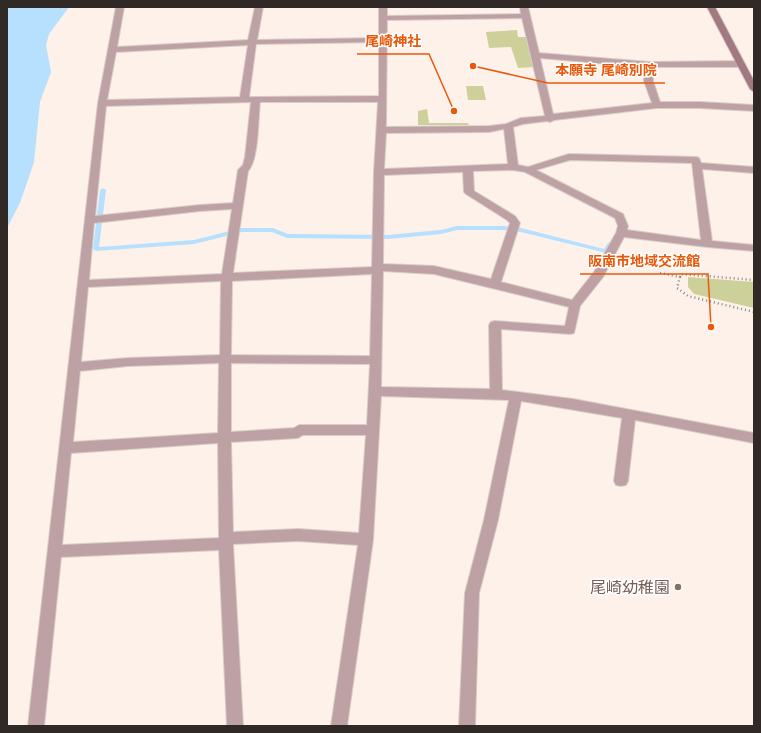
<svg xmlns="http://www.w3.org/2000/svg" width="761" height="733" viewBox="0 0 761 733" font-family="'Space Grotesk','Noto Sans JP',sans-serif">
	<rect width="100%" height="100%" fill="#fdf1ea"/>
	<!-- green -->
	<path fill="#cdd199" d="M 517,30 L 518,37 L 527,37 L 533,67 L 518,68 L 511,47 L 489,48 L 486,32 Z
		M 466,86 L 483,86 L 486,100 L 468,100 Z
		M 427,109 L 429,123 L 468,123 L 469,125 L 418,125 L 418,111 Z
		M 688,277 L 754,282 L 754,308 L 694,294 L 688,287 Z"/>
	<!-- water -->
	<path fill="#b6e0fd" d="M 7,7 L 69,7 L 49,34 L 46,45 L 51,72 L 40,102 L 34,162 L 20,203 L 7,228 Z"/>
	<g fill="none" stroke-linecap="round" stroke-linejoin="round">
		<!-- stream -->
		<path fill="#b6e0fd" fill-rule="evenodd" d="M 103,188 L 106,190 L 99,247 L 194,240 L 242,228 L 273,228 L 288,234 L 388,235 L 441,230 L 457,226 L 502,226 L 521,228 L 604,249 L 608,243 L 610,242 L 613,244 L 608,252 L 606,253 L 521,232 L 502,230 L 457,230 L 441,234 L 388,239 L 287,238 L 272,232 L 242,232 L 194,244 L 96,251 L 93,249 L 100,190 Z"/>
		<defs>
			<path id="street" d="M 116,7 L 124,7 L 117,47 L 248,40 L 255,7 L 263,7 L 257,40 L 379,38 L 379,7 L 387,7 L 387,16 L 521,14 L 520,7 L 528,7 L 539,53 L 649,62 L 741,61 L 745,64 L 741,67 L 653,67 L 653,81 L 660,102 L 700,102 L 754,105 L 754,111 L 700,108 L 657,108 L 554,120 L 550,122 L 547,121 L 523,124 L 513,127 L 518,165 L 528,167 L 569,154 L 696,157 L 699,158 L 701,163 L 754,167 L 754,173 L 702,169 L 712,241 L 754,245 L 754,251 L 707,247 L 624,237 L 603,277 L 580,306 L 574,333 L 570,334 L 501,329 L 502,390 L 573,399 L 754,433 L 754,443 L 635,420 L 628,481 L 626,485 L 621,486 L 616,485 L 614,481 L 622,418 L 521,401 L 498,520 L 479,593 L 475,726 L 459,726 L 465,593 L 484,520 L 509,400 L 381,396 L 373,540 L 347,726 L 331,726 L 358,545 L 298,541 L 233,544 L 243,726 L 227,726 L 219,550 L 61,557 L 44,726 L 28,726 L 98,103 ZM 522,18 L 545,116 L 521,118 L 506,124 L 489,126 L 386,127 L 387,20 ZM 379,42 L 379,96 L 249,97 L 256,44 ZM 248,45 L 240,97 L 107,100 L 116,52 ZM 540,58 L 644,67 L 644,81 L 652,103 L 553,114 ZM 251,102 L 245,157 L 243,165 L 238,170 L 233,203 L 200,205 L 95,216 L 106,106 ZM 260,102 L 378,102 L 374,172 L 372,267 L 233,273 L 248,171 C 259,159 258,119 260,102 ZM 504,129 L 508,164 L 384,169 L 386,133 L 489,132 ZM 570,160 L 692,163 L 701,240 L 627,230 L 628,226 L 623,214 L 536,170 ZM 513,170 L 525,172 L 615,218 L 618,226 L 616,233 L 594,272 L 572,300 L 501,282 L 520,223 L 515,216 L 474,191 L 473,171 ZM 463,172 L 464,192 L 466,194 L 507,220 L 510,223 L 491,279 L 434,266 L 383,264 L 384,175 ZM 232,209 L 222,274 L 89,280 L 94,223 L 200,211 ZM 383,271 L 434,274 L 569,307 L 565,326 L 495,321 L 491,322 L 489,325 L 490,389 L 381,387 ZM 372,274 L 370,356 L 231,355 L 232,281 ZM 221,281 L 220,355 L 128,358 L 81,362 L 88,287 ZM 219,363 L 218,433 L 73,442 L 80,371 L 128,366 ZM 231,363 L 370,364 L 367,425 L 299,425 L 294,428 L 231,432 ZM 303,435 L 366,435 L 359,533 L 298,529 L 233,532 L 231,442 L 298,438 ZM 218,443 L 219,538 L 62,545 L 71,453 Z"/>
			<path id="secondary" d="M 707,7 L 715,7 L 754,81 L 754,92 L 750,89 Z"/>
		</defs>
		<!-- street casing -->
		<use href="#street" stroke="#d8cdc7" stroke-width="2"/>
		<!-- secondary casing -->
		<use href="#secondary" stroke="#d8cdc7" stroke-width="2"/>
		<!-- path -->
		<path stroke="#8d837e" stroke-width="2.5" stroke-dasharray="1 3" stroke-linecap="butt" d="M 660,273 L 680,277 L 677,288 L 688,296 L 754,312
			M 680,277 L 681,274 L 754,280"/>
		<!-- street -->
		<use href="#street" fill="#bea1a5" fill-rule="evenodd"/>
		<!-- secondary -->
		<use href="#secondary" fill="#a27980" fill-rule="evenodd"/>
	</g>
	<!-- markers -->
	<circle fill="#8d6e63" stroke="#fff" stroke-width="1.5" cx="678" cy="587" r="4"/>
	<g text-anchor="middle" stroke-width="3" stroke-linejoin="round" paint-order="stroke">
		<!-- near-education labels -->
		<g font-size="16" fill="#785e54" stroke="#fff" text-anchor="end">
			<text x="670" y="593">尾崎幼稚園</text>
		</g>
	</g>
	<!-- callouts -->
	<path fill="none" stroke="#e8590c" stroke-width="1.5" d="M454 111L429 54H357M473 66L548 83H665M711 327L708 274H580"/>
	<g fill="#e8590c" stroke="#fff" stroke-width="1.5">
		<circle cx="454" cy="111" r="4"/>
		<circle cx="473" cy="66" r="4"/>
		<circle cx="711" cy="327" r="4"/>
	</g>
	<g font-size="14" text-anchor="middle" font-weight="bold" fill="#e8590c" stroke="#fff" stroke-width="3" stroke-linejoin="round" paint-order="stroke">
		<text x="393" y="46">尾崎神社</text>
		<text x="606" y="75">本願寺 尾崎別院</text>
		<text x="644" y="266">阪南市地域交流館</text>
	</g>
	<!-- border -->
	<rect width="761" height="733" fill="none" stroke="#302925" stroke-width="16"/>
</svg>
